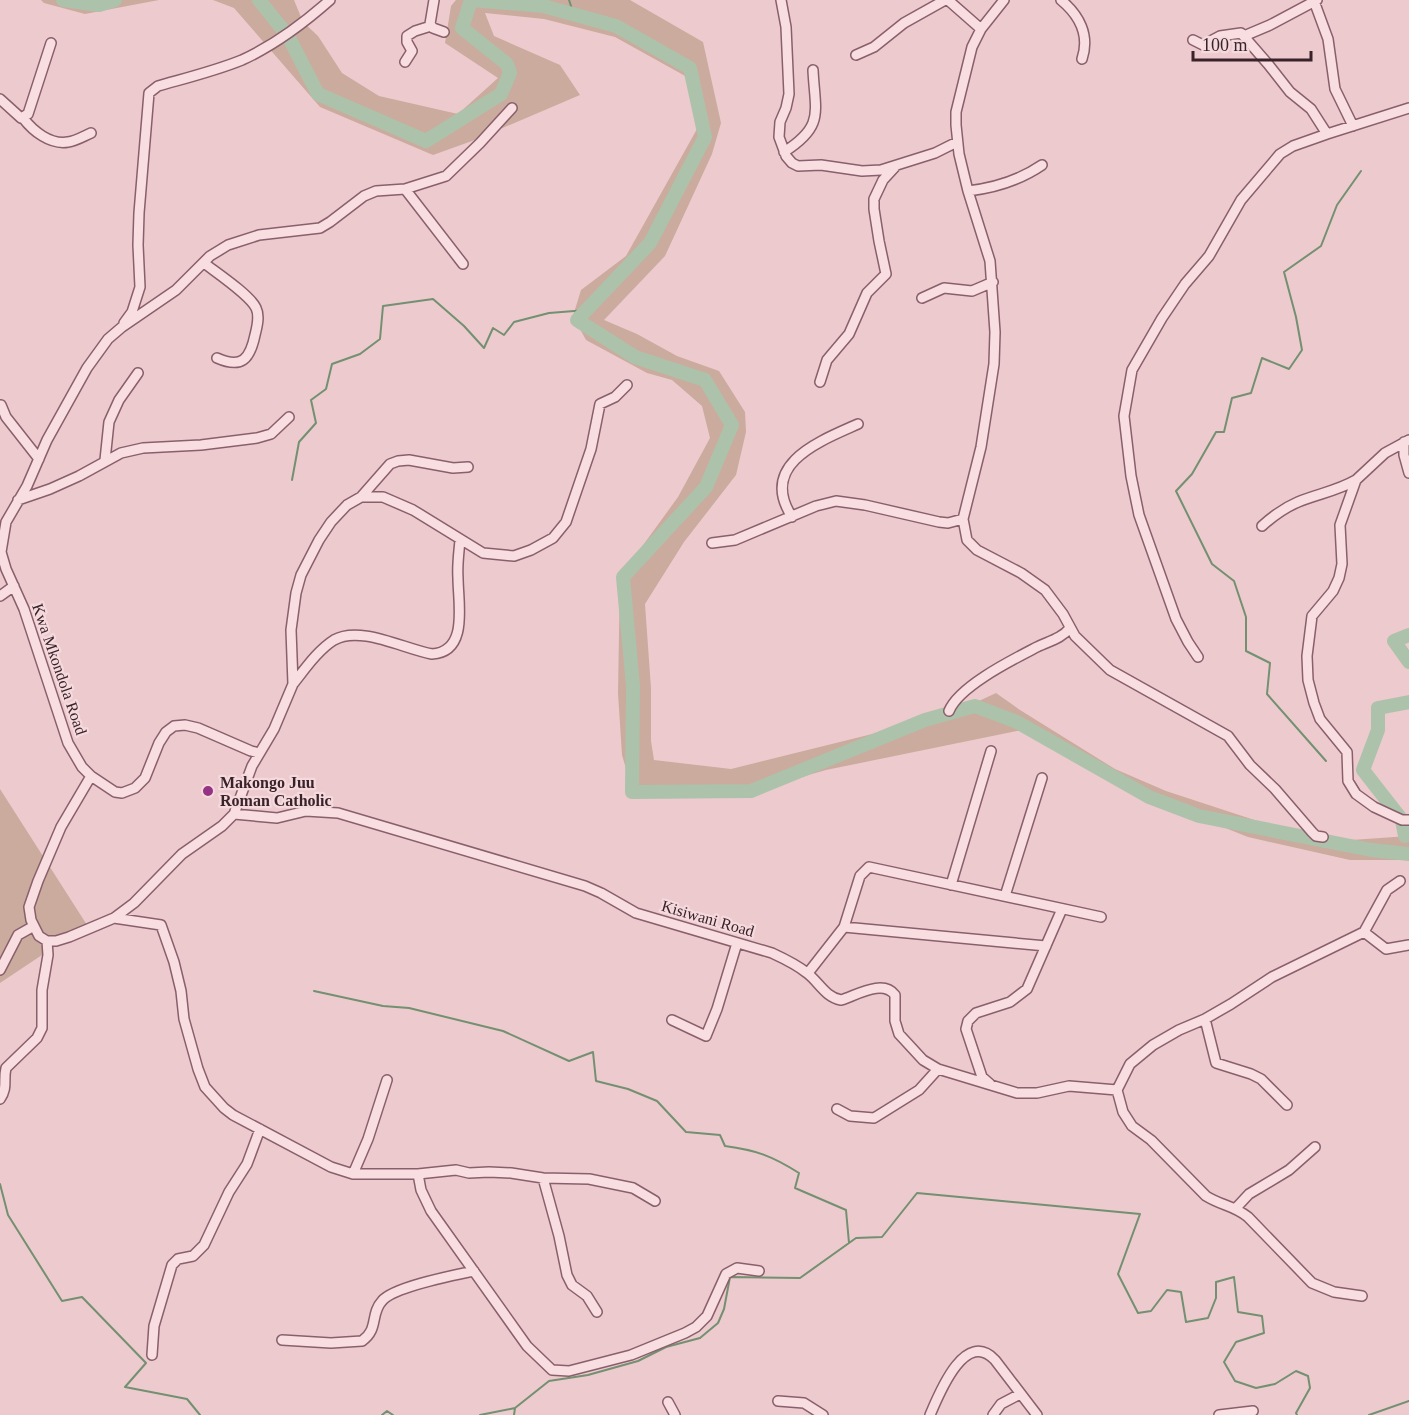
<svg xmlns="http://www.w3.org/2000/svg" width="1409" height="1415" viewBox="0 0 1409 1415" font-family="Georgia,serif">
	<rect width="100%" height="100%" fill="#edcace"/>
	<!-- green -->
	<path fill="#cbab9e" d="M 41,0 L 159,0 L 85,14 L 44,3 Z
		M 213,0 L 294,0 L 303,22 L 318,36 L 342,73 L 379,96 L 458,114 L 498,78 L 445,43 L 451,6 L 456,0 L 630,0 L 703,42 L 721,123 L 712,154 L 665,256 L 604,320 L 637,334 L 677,356 L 719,371 L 745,412 L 746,432 L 736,475 L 684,542 L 645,604 L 651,688 L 651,741 L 654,760 L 731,769 L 949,715 L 996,693 L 1020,710 L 1115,769 L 1166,791 L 1322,842 L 1409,836 L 1409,860 L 1350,860 L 1248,837 L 1170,806 L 1118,780 L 1032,728 L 826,770 L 748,792 L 704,795 L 634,795 L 622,755 L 618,693 L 620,577 L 678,497 L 710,438 L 702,406 L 672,380 L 647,373 L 586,340 L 573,316 L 581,290 L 626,256 L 697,129 L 687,77 L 615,37 L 544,19 L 485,13 L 494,36 L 560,65 L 580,95 L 472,141 L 433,155 L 320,107 L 234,8 Z
		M 0,789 L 87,925 L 0,983 Z"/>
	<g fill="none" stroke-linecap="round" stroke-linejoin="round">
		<!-- stream -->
		<path stroke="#739071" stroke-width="2" d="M 569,0 L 574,15
			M 483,1 L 483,0
			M 292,480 L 299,442 L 316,423 L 311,400 L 326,389 L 332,364 L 360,354 L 380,339 L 383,306 L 433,299 L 464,326 L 484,348 L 493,328 L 504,335 L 514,322 L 549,313 L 587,310
			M 1326,761 L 1267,694 L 1270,663 L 1246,651 L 1246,617 L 1234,581 L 1212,564 L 1176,491 L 1192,474 L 1216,432 L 1224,432 L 1232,398 L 1251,393 L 1262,358 L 1289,369 L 1302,350 L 1296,317 L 1284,272 L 1321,246 L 1337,205 L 1361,171
			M 314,991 L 383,1006 L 409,1008 L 503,1031 L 569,1061 L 593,1052 L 596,1081 L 628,1089 L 657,1101 L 686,1132 L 720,1135 L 725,1146 C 756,1150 772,1156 799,1173 L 795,1188 L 846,1210 L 849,1243
			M 0,1184 L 8,1215 L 62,1301 L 82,1297 L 146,1363 L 125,1387 L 187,1399 L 200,1415
			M 382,1415 L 387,1411 L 393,1415
			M 480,1415 L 515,1408
			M 514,1415 L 515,1408 L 549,1381 L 588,1375 L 638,1361 L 666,1347 L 700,1338 L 718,1323 L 724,1309 L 730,1277 L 800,1278 L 856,1238 L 882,1237 L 917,1193 L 1140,1214 L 1118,1274 L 1138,1313 L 1151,1311 L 1167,1290 L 1181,1292 L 1186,1322 L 1208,1318 L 1216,1298 L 1216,1282 L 1234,1277 L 1238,1312 L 1262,1316 L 1264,1333 L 1236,1342 L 1224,1362 L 1235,1381 L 1256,1388 L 1275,1384 L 1296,1371 L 1308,1376 L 1310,1388 L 1296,1413 L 1297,1415
			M 1369,1415 L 1409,1401"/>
		<!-- river -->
		<path stroke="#adc2aa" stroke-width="14" d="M 63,0 L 99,5 L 115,0
			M 259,0 L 288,36 L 318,94 L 426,141 L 501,94 L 510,73 L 507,64 L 462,28 L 471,0 L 543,6 L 616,26 L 690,68 L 705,137 L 650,243 L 577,320 L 635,357 L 705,380 L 732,425 L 706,487 L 623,577 L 633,686 L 632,792 L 751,791 L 925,720 L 975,706 L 1017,722 L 1149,797 L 1199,816 L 1371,850 L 1409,854
			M 1409,635 L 1394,641 L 1409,662
			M 1405,836 L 1402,820 L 1363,770 L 1378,730 L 1378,708 L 1409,702"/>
		<defs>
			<path id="minor" d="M 434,0 L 430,24 L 433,28 L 444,32
				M 781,0 L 786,27 L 789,94 L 786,108 L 780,122 L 779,137 L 786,156 L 792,163 L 798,166 L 821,165 L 862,171 L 881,170 L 935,153 L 957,142
				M 948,0 L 981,29
				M 1004,0 L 981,29 L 972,47 L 956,112 L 956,125 L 959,154 L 968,191 L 990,261 L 995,332 L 994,364 L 981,447 L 963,519 L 967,540 L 977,550 L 1021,573 L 1045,590 L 1063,614 L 1075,636 L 1110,670 L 1228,736 L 1250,765 L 1275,789 L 1312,832 L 1316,836 L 1323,837
				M 1061,0 C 1079,15 1090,35 1082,59
				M 1314,1 L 1328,39 L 1335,89 L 1353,126
				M 1244,36 L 1270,25 L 1317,0
				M 1193,40 L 1203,45 L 1220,36 L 1241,33 L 1268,64 L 1290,92 L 1311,109 L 1327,134
				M 856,55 L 874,47 L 904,23 L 945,0
				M 405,62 L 412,51 L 407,42 L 407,36 L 415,31 L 431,26
				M 0,99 L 21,118 L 28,114 L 51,43
				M 23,118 C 33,131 50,145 68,142 C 76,141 84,136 91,133
				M 784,152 C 825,126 815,112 813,70
				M 405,189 L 463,264
				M 968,191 C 994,188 1020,180 1042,165
				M 204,263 C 217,273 250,295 256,308 C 260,316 257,327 255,335 C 250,359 242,369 217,358
				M 922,298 L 944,288 L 972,291 L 993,282
				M 124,323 L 132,312 L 140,287 L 138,245 L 139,213 L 149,93 L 158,86 C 186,78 215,71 242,60 C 275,45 304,23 330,0
				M 820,382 L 827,360 L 849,334 L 867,293 L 886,274 L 879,241 L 874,209 L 874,199 L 883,180 L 895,167
				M 1,405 L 6,417 L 39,459
				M 1409,440 L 1385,453 L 1356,480 L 1340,525 L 1342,564 L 1339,578 L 1333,591 L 1312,616 L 1307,656 L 1308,680 L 1314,703 L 1320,719 L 1347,752 L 1348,781 L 1356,794 L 1374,807 L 1402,820 L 1409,820
				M 1404,442 L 1404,455 L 1409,473
				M 105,460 L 109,422 L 119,400 L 138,373
				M 361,497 L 390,464 L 398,461 L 409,460 L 453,468 L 468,467
				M 18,500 L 50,489 L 79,476 L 121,453 L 143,448 L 201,445 L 257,438 L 271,434 L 289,417
				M 792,517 C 758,464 820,441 858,424
				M 1262,526 C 1273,516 1284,508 1298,502 C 1317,494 1337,491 1356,480
				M 712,543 L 735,540 L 816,506 L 836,501 L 865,505 L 939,522 L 948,523 L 963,519
				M 0,596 L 14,586
				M 1198,657 L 1188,642 L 1176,619 L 1139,515 L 1131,476 L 1124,416 L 1132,370 L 1162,318 L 1185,284 L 1209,256 L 1241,200 L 1280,154 L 1293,146 L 1327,134 L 1409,108
				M 293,684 C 305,669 318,650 334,640 C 360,625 404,649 432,654 C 469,652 458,603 458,578 C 457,565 459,552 460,540
				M 949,711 C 959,686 1014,659 1037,647 C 1049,641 1061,639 1070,628
				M 259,753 L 251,751 L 198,728 L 185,725 L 174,726 L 166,732 L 159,743 L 145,778 L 135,788 L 122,793 L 115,792 L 91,776 L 82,767 L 68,743 L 24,609 L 6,569 L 1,552 L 6,522 L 27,486 L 47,440 L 87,368 L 108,339 L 122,327 L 176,290 L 210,256 L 228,245 L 259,235 L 320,228 L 330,222 L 364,196 L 376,191 L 405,189 L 446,176 L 480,143 L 512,108
				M 91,776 L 61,827 L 38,881 L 29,907 L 31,920 L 39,936 L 47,941 L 56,941 L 69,937 L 114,918 L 134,903 L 182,854 L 222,826 L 234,814 L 252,766 L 274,729 L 293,684 L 291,630 L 296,593 L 301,575 L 319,540 L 331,522 L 347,505 L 361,497 L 383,497 L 413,510 L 483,553 L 514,556 L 531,550 L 553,538 L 566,522 L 591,449 L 600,404 L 615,397 L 627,385
				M 234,814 L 277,818 L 306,811 L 338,813 L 585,886 L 601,893 L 636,913 L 772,953 C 785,959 796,964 807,973 C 819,982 825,997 841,1000 C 857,995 883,979 895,995 L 895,1021 L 899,1034 L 923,1060 L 938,1069 L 1017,1093 L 1037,1093 L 1069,1086 L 1117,1090
				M 951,885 L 991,751
				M 1005,896 L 1042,778
				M 114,918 L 161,925 L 174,962 L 181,991 L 184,1019 L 198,1069 L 205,1087 L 224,1108 L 233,1115 L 331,1167 L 353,1174 L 418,1174 L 456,1170 L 469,1173 L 489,1172 L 511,1173 L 543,1178 L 589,1179 L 633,1188 L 655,1201
				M 844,927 L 1046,946
				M 1364,932 L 1386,949 L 1409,945
				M 0,970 L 18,935 L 34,926
				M 808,973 L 844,927 L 860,876 L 869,867 L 1101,917
				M 1205,1019 L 1216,1063 L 1251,1074 L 1261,1079 L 1287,1105
				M 672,1020 L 706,1036 L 717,1009 L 737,943
				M 990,1084 L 982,1077 L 966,1029 L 968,1021 L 976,1013 L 1010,1002 L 1027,989 L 1062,909
				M 0,1099 C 8,1088 3,1080 6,1068 L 37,1038 L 42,1028 L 42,990 L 48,955 L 47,941
				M 837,1109 L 850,1116 L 874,1118 L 919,1090 L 938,1069
				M 353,1174 L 368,1139 L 387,1080
				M 418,1174 L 421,1190 L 431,1211 L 527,1346 L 552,1370 L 569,1371 L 631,1355 L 685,1333 L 696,1327 L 707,1316 L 726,1274 L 737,1268 L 759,1271
				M 543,1178 L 559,1236 L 567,1275 L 572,1285 L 587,1296 L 597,1312
				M 1236,1208 L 1249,1194 L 1289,1170 L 1315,1147
				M 1362,1296 L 1334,1292 L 1312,1283 L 1248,1217 C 1233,1205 1222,1206 1206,1196 L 1151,1140 L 1132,1126 L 1123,1112 L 1117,1090 L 1130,1064 L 1153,1045 L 1179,1030 L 1205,1019 L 1231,1004 L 1272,977 L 1364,932 L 1387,890 L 1400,881
				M 282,1340 L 331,1343 L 362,1341 C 379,1329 370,1314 382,1301 C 393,1287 455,1275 474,1271
				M 152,1355 L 154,1326 L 172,1265 L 178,1259 L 193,1256 L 204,1245 L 229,1192 L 247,1164 L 260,1129
				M 778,1401 L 804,1403 L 823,1415
				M 668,1402 L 675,1415
				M 930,1415 C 939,1394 965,1328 995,1360 L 1037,1415
				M 993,1415 L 1001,1404 L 1020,1394
				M 1219,1415 L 1253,1411"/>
		</defs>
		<!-- minor casing -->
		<use href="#minor" stroke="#895f6b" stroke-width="12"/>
		<!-- minor -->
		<use href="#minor" stroke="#f8dde1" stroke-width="9"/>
	</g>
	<!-- markers -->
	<circle fill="#953284" stroke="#f5dadd" stroke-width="2" cx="208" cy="791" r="6"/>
	<g text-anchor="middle" stroke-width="4.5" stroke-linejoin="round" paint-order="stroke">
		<!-- street labels -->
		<g font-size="16" fill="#3a222a" stroke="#f5dadd">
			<text transform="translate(60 669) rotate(71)" y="6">Kwa Mkondola Road</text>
			<text transform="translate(708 918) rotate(16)" y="6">Kisiwani Road</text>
		</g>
		<!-- poi labels -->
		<g font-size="16" font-weight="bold" fill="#3a222a" stroke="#f5dadd" text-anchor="start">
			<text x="220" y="788">Makongo Juu<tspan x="220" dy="18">Roman Catholic</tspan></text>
		</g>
	</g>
	<!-- scale -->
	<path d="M1193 51v9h118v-9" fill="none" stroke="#3a222a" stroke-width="3"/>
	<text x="1202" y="51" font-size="18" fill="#3a222a" stroke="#f5dadd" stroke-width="4.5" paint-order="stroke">100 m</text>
</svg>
